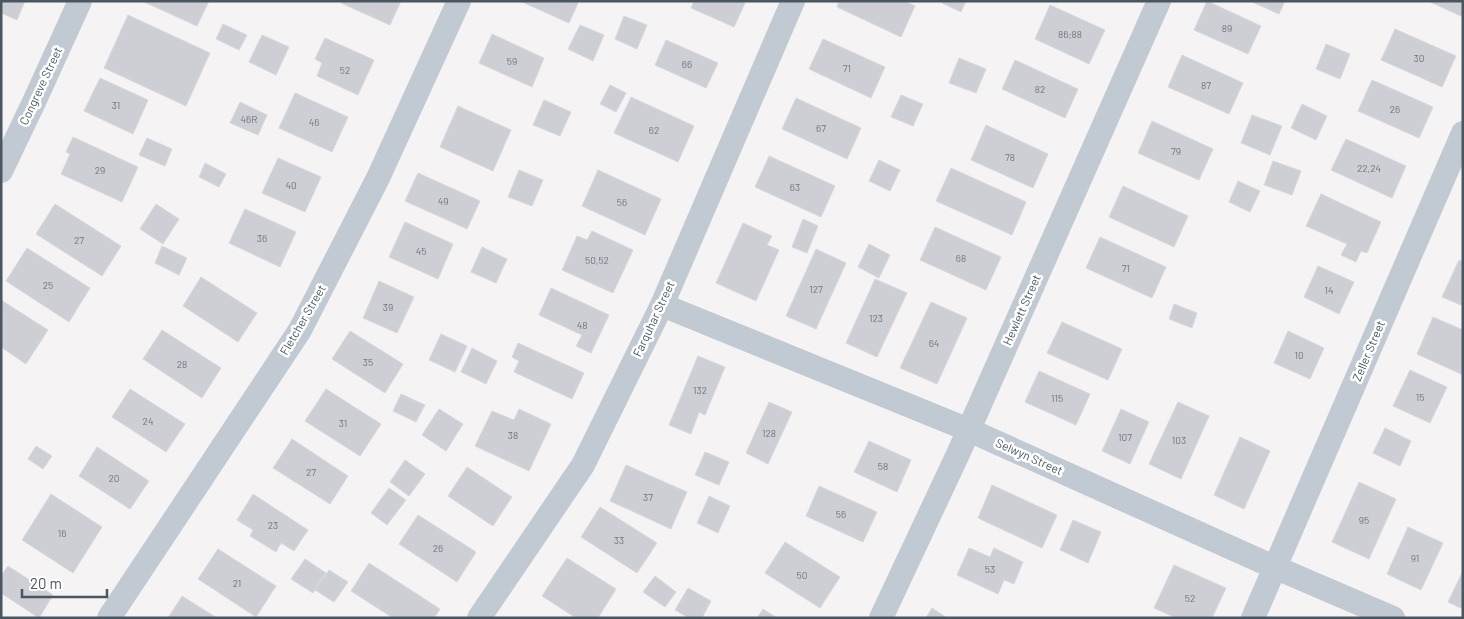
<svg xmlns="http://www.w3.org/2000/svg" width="1464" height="619" viewBox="0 0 1464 619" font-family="Barlow,sans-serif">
	<rect width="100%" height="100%" fill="#f5f3f3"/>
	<!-- building -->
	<path fill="#cdcfd5" stroke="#d7d9de" d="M 1,1 L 25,1 L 17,20 L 1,13 Z
		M 142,1 L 209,1 L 197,26 Z
		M 342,1 L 401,1 L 390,25 L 341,3 Z
		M 520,1 L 579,1 L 569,23 Z
		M 694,1 L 741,1 L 745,3 L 734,27 L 691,8 Z
		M 839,1 L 905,1 L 915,6 L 901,37 L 837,7 Z
		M 943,1 L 966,1 L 961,12 L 942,3 Z
		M 1207,1 L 1261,26 L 1248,54 L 1194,30 Z
		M 1250,1 L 1285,1 L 1279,14 Z
		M 1428,1 L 1463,1 L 1463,17 Z
		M 1050,5 L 1105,30 L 1089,64 L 1035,39 Z
		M 128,15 L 210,53 L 186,106 L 104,68 Z
		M 624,16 L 647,25 L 637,49 L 615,39 Z
		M 223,24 L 247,35 L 239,50 L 216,39 Z
		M 580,25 L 604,35 L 593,61 L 568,49 Z
		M 1395,29 L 1456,56 L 1442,87 L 1381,60 Z
		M 492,34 L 544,58 L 532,87 L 479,63 Z
		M 262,35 L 289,47 L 276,75 L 249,62 Z
		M 325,38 L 374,60 L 358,95 L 317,76 L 322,63 L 315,59 Z
		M 823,39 L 885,67 L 871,98 L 809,69 Z
		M 666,40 L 718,63 L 706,88 L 655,65 Z
		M 1326,44 L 1350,54 L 1340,79 L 1316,69 Z
		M 1182,55 L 1243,83 L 1229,114 L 1168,87 Z
		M 959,58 L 986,69 L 976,93 L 949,83 Z
		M 1015,60 L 1078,89 L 1065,118 L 1002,89 Z
		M 100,78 L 148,100 L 133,134 L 84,111 Z
		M 1372,80 L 1433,107 L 1419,138 L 1358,111 Z
		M 610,85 L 626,93 L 616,112 L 600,104 Z
		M 295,93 L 348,117 L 332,152 L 279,128 Z
		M 901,95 L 923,104 L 913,126 L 891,117 Z
		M 631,97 L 694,126 L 678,162 L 614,133 Z
		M 796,98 L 861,128 L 847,159 L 782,129 Z
		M 544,100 L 571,112 L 560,136 L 533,125 Z
		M 240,102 L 267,115 L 258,135 L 230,123 Z
		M 1302,104 L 1327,116 L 1316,140 L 1291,128 Z
		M 458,106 L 511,130 L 493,171 L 440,147 Z
		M 1252,115 L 1282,126 L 1270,155 L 1241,143 Z
		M 1152,121 L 1213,149 L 1199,180 L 1138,153 Z
		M 986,125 L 1048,154 L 1033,188 L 971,160 Z
		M 73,137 L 138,167 L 122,202 L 61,174 L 70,154 L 66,152 Z
		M 147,138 L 172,149 L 165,166 L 139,155 Z
		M 1346,139 L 1406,166 L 1392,198 L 1331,170 Z
		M 769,156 L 835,186 L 821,217 L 755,187 Z
		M 278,158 L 321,177 L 305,212 L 262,193 Z
		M 879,160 L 900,170 L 890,191 L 869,181 Z
		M 1273,161 L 1301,171 L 1292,195 L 1264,185 Z
		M 205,163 L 226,174 L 219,187 L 199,177 Z
		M 951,168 L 1026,202 L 1012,235 L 936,201 Z
		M 519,170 L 543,180 L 532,206 L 508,197 Z
		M 598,170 L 661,199 L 645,235 L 582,206 Z
		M 418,173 L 480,201 L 467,229 L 405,201 Z
		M 1238,181 L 1260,191 L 1250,212 L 1229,202 Z
		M 1123,186 L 1188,216 L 1174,247 L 1109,217 Z
		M 1321,194 L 1381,222 L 1367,253 L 1361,251 L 1356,262 L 1341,255 L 1347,244 L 1306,226 Z
		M 55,204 L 121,246 L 102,276 L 36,234 Z
		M 156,204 L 179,219 L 163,244 L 140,229 Z
		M 245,209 L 296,232 L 280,267 L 229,243 Z
		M 803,219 L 818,226 L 807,253 L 792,247 Z
		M 405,222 L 453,244 L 438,279 L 389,257 Z
		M 743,223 L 772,236 L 767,245 L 779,250 L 756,301 L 716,283 Z
		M 935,227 L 1001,257 L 986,290 L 920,260 Z
		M 592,231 L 633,250 L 613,293 L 562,270 L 577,236 L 587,240 Z
		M 1100,237 L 1166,267 L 1152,298 L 1086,268 Z
		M 869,244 L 890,255 L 879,278 L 858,267 Z
		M 162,246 L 187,258 L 179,275 L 155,263 Z
		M 482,247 L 507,259 L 496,283 L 471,272 Z
		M 27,248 L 90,288 L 69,322 L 6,281 Z
		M 816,249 L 846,263 L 816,329 L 786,316 Z
		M 1459,260 L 1463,262 L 1463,306 L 1442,297 Z
		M 1318,266 L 1354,282 L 1339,314 L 1304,297 Z
		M 201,277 L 257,313 L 238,342 L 183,306 Z
		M 875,279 L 907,293 L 877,357 L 846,343 Z
		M 379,281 L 414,297 L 397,333 L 363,318 Z
		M 551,288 L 609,315 L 591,353 L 576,346 L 582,335 L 539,315 Z
		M 1,300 L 48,330 L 26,364 L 1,347 Z
		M 931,302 L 967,318 L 937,384 L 900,368 Z
		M 1174,304 L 1197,313 L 1192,328 L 1169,319 Z
		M 1433,317 L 1463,330 L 1463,375 L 1417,354 Z
		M 1062,322 L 1122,349 L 1108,380 L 1047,353 Z
		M 162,330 L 221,368 L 202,398 L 143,359 Z
		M 350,331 L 403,364 L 385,393 L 332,359 Z
		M 1288,331 L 1324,348 L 1310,379 L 1274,363 Z
		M 441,334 L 467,346 L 455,372 L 429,360 Z
		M 518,343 L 584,373 L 572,399 L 514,372 L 519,361 L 512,357 Z
		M 472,348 L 497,361 L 486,384 L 461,372 Z
		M 698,356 L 725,367 L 705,415 L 699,412 L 691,434 L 669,425 Z
		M 1410,370 L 1447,387 L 1430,423 L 1393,406 Z
		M 1039,371 L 1090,394 L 1076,425 L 1025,402 Z
		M 130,389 L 185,424 L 166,452 L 112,417 Z
		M 326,389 L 381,424 L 360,456 L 305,421 Z
		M 401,394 L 425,405 L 416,422 L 393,411 Z
		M 769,402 L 792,412 L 768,464 L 746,453 Z
		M 1178,402 L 1209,416 L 1181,479 L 1149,464 Z
		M 439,409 L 463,424 L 446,451 L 422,435 Z
		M 519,409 L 551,424 L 529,471 L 475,446 L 492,411 L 514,420 Z
		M 1121,409 L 1149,422 L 1130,464 L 1102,451 Z
		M 1385,428 L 1411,441 L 1400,466 L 1373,453 Z
		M 1240,437 L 1270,451 L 1244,509 L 1214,495 Z
		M 292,439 L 348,476 L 330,504 L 273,468 Z
		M 869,441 L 911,460 L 897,492 L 854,472 Z
		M 36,446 L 52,456 L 43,469 L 28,459 Z
		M 97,447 L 149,481 L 130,509 L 79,476 Z
		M 705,452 L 729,462 L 719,485 L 695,475 Z
		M 405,460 L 425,474 L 409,496 L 390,482 Z
		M 626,465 L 687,492 L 671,529 L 610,501 Z
		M 467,467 L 512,497 L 493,526 L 448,496 Z
		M 1359,482 L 1396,499 L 1369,559 L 1332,542 Z
		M 992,485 L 1057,515 L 1042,548 L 978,518 Z
		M 819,486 L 877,512 L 863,542 L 806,516 Z
		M 389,488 L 406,500 L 387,525 L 371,513 Z
		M 51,494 L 102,527 L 73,573 L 22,540 Z
		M 253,494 L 308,530 L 294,551 L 281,543 L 276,552 L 250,536 L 253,530 L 237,520 Z
		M 709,496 L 730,506 L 718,533 L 697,523 Z
		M 600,507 L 657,543 L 637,573 L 581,537 Z
		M 418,515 L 476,552 L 457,582 L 399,544 Z
		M 1073,520 L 1101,532 L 1088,563 L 1060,550 Z
		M 1408,527 L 1443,543 L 1421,590 L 1387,574 Z
		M 785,542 L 840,577 L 820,608 L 765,573 Z
		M 969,548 L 990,557 L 994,548 L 1023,562 L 1014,584 L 1004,580 L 998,594 L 957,575 Z
		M 218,549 L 276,586 L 256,617 L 198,579 Z
		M 567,558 L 616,589 L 598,618 L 576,618 L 542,596 Z
		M 305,559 L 326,573 L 313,593 L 291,579 Z
		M 369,563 L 440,609 L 434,618 L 393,618 L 351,591 Z
		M 1174,565 L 1226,588 L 1212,618 L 1176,618 L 1154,608 Z
		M 8,566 L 53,595 L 39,618 L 1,593 L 1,576 Z
		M 329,570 L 348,582 L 334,602 L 315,590 Z
		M 1463,571 L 1463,609 L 1448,602 Z
		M 655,576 L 676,592 L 665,607 L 643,592 Z
		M 688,588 L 711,601 L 702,618 L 689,618 L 675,610 Z
		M 182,596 L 217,618 L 168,618 Z
		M 932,608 L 947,618 L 926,618 Z
		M 763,609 L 777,618 L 757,618 Z"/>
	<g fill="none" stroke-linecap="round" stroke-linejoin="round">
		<!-- minor -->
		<path stroke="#c1cad2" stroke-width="24" d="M 1,171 L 34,102 L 80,1
			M 662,305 L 969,430 L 1274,567 L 1393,618
			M 109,618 L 300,330 L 378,178 L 459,1
			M 479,618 L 583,465 L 662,305 L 793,1
			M 881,618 L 958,454 L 1159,1
			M 1253,618 L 1463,133"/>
	</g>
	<g text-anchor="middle" stroke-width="5" stroke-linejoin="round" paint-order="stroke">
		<!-- number labels -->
		<g font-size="10" fill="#6b747e">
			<text x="1227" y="32">89</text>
			<text x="1070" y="38">86;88</text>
			<text x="1419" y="62">30</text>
			<text x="512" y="65">59</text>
			<text x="687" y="68">66</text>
			<text x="847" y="72">71</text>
			<text x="345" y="74">52</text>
			<text x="1206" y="89">87</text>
			<text x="1040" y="93">82</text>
			<text x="116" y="109">31</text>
			<text x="1395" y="113">26</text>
			<text x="249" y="123">46R</text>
			<text x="314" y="126">46</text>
			<text x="821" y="132">67</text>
			<text x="654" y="134">62</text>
			<text x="1176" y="155">79</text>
			<text x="1010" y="161">78</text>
			<text x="1369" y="172">22,24</text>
			<text x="100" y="174">29</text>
			<text x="291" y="189">40</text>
			<text x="795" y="191">63</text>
			<text x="443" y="205">49</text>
			<text x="622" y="206">56</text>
			<text x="262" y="242">36</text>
			<text x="79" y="244">27</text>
			<text x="421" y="255">45</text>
			<text x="961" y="262">68</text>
			<text x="597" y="264">50,52</text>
			<text x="1126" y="272">71</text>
			<text x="48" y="289">25</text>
			<text x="816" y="293">127</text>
			<text x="1329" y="294">14</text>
			<text x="388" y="311">39</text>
			<text x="876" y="322">123</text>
			<text x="582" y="329">48</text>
			<text x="934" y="347">64</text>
			<text x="1299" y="359">10</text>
			<text x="368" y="366">35</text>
			<text x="182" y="368">28</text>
			<text x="700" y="394">132</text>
			<text x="1420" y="401">15</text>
			<text x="1057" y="402">115</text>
			<text x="148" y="425">24</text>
			<text x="343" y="427">31</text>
			<text x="769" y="437">128</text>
			<text x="513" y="439">38</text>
			<text x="1125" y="441">107</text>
			<text x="1179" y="444">103</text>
			<text x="883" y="470">58</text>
			<text x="311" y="476">27</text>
			<text x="114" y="482">20</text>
			<text x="648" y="501">37</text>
			<text x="841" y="518">56</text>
			<text x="1364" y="524">95</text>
			<text x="273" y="529">23</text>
			<text x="62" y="537">16</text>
			<text x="619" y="544">33</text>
			<text x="438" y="552">26</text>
			<text x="1415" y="562">91</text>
			<text x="990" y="573">53</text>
			<text x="802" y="579">50</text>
			<text x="237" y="587">21</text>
			<text x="1190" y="602">52</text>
		</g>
		<!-- street labels -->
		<g font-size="12" fill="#4a5661" stroke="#fff">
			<text transform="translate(41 86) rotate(-65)" y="4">Congreve Street</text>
			<text transform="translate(1022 310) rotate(-66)" y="4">Hewlett Street</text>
			<text transform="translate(654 319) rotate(-65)" y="4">Farquhar Street</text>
			<text transform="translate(303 320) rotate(-60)" y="4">Fletcher Street</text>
			<text transform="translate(1369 351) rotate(-67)" y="4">Zeller Street</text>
			<text transform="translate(1029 457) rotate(24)" y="4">Selwyn Street</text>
		</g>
	</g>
	<!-- border -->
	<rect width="1464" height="619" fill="none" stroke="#4a5661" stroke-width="5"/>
	<!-- scale -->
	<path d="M22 589v8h85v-8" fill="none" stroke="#4a5661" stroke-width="2.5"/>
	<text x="30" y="589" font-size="15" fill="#4a5661" stroke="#ffffff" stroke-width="4" paint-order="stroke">20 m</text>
</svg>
